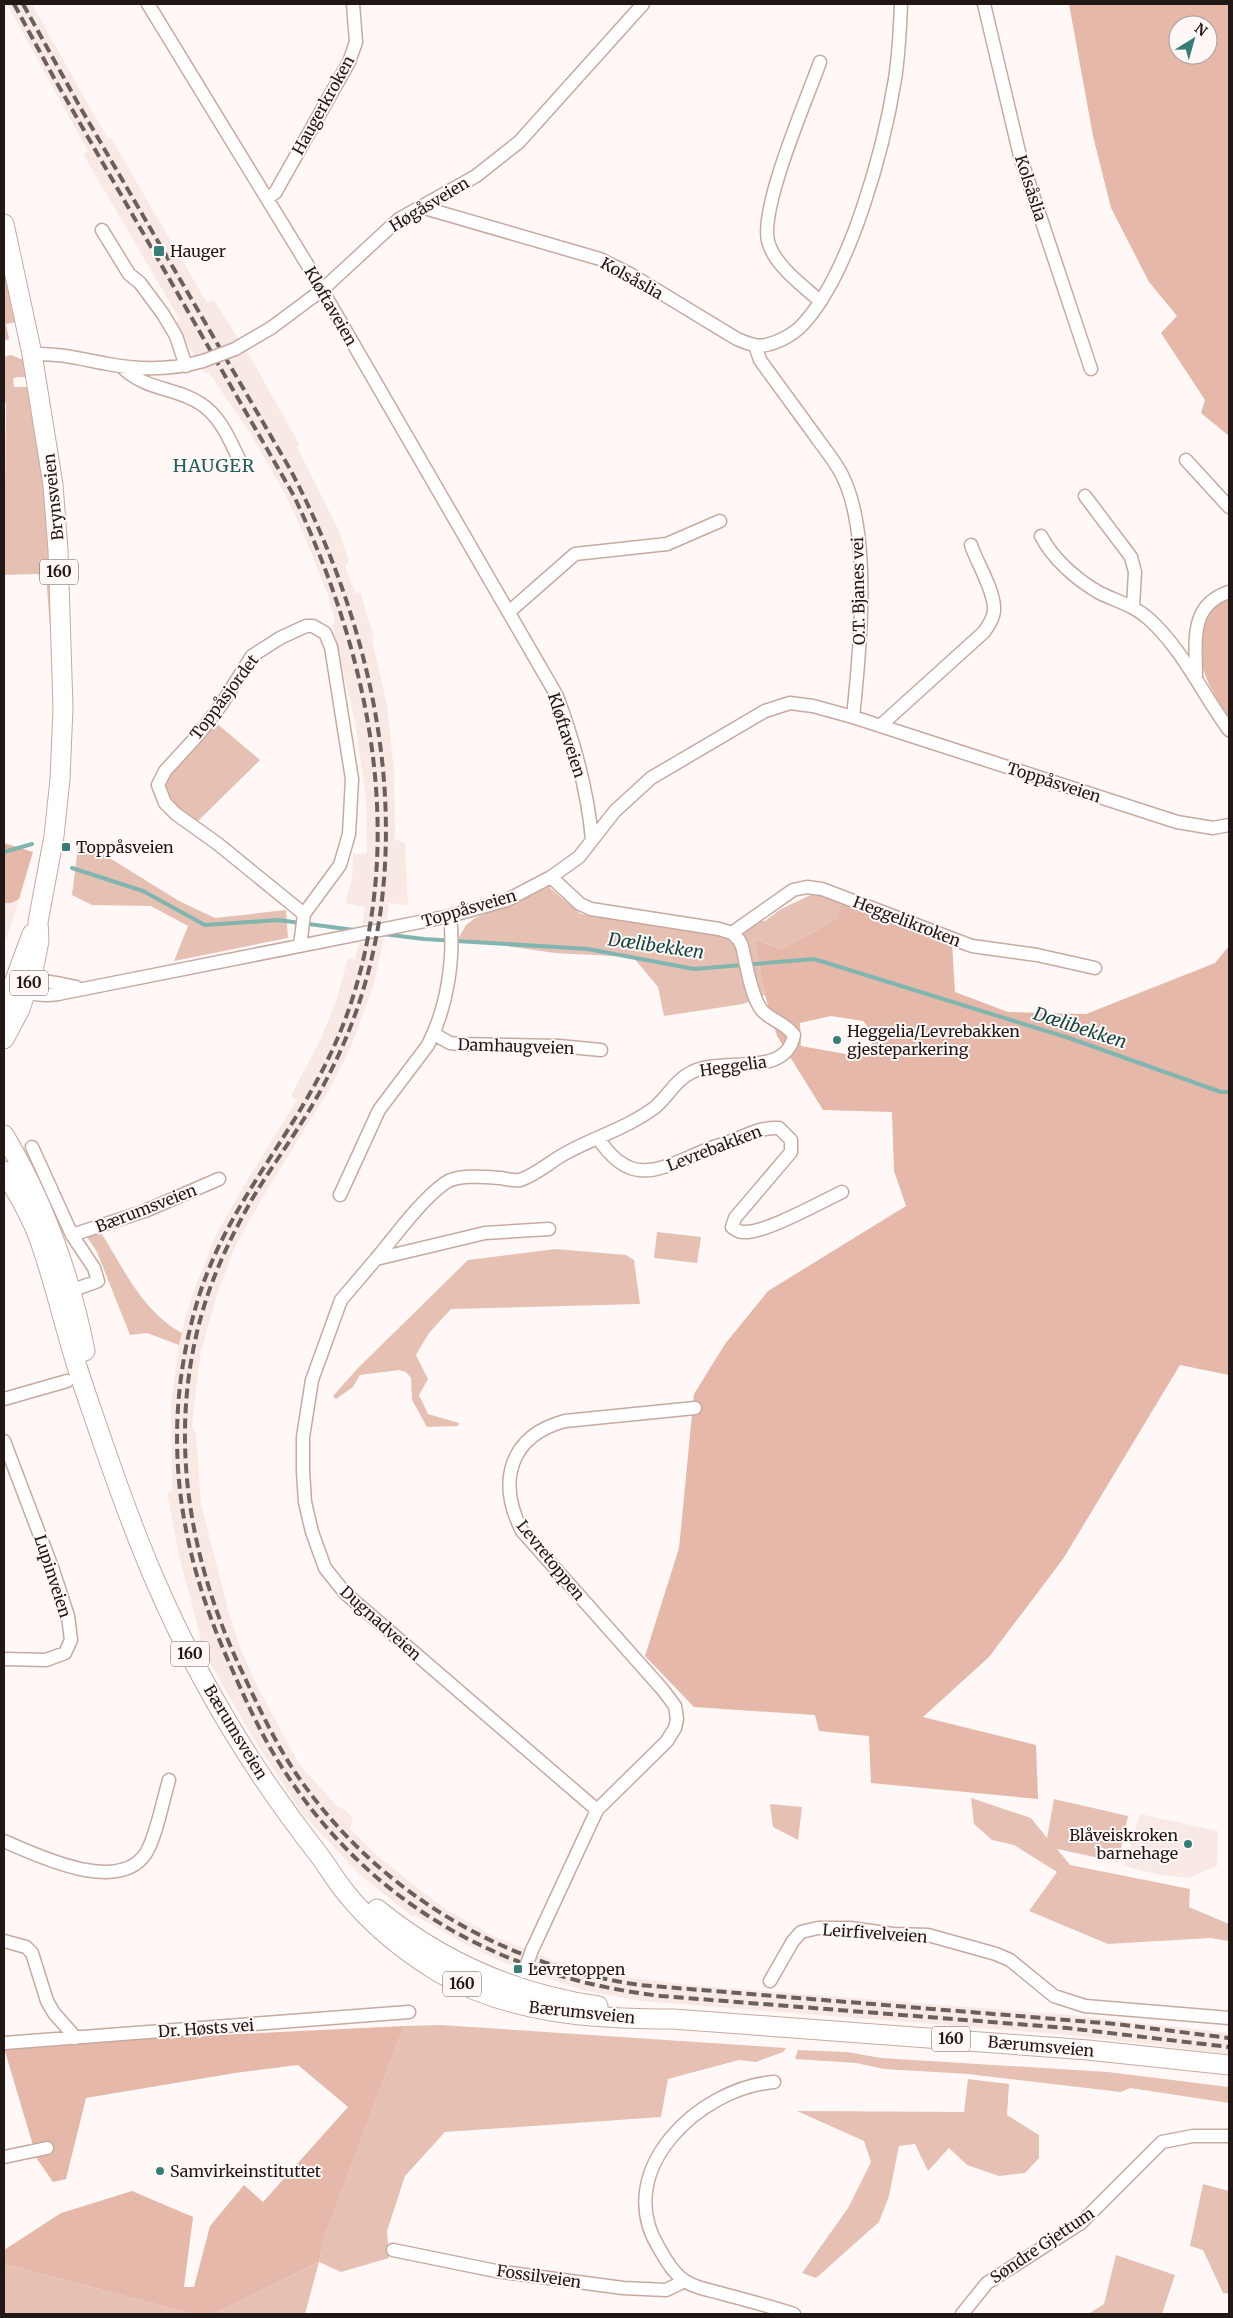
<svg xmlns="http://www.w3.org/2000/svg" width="1233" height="2318" viewBox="0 0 1233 2318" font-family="Merriweather,serif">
	<rect width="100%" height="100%" fill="#fff8f7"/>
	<!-- built -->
	<path fill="#f8e9e4" d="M 7,4 L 32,4 L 80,90 L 108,139 L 111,138 L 207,303 L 214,300 L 249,355 L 300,445 L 297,447 L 339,531 L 349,562 L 345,566 L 356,594 L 360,592 L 374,637 L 372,639 L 387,705 L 394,770 L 395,839 L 405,843 L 408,905 L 389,903 L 387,919 L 362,925 L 365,907 L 345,903 L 352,880 L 353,854 L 365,854 L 367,852 L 366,799 L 355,722 L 332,625 L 335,621 L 328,595 L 302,530 L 285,494 L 250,433 L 209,373 L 205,374 L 175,323 L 180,320 L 83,154 L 88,151 Z
		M 19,899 L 4,946 L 4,903 L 11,903 Z
		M 384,938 L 374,984 L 350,1049 L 329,1090 L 261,1200 L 234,1249 L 217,1295 L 201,1351 L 194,1406 L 192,1427 L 196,1434 L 201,1504 L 228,1609 L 239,1645 L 256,1684 L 299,1764 L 338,1807 L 343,1809 L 353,1818 L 350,1829 L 379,1857 L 424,1893 L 447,1910 L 491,1935 L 554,1961 L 617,1976 L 689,1985 L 1070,2015 L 1229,2033 L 1229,2054 L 1070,2035 L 642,2001 L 582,1990 L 505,1963 L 461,1942 L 415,1915 L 413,1917 L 359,1874 L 301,1812 L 255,1741 L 198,1642 L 201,1639 L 179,1556 L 167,1493 L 172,1492 L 171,1403 L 179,1345 L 185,1319 L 194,1290 L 215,1237 L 243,1187 L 297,1100 L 291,1096 L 322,1036 L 337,998 L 348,958 L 355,959 L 359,943 Z
		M 1140,1814 L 1218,1831 L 1217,1866 L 1188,1878 L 1160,1875 L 1124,1866 Z"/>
	<!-- green -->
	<path fill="#e7c0b4" d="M 4,262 L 17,322 L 6,324 L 9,339 L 4,341 Z
		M 11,355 L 26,361 L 26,377 L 17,377 L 13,379 L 14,387 L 31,387 L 47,508 L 53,666 L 46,576 L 36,574 L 4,575 L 6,403 L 4,402 L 4,357 Z
		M 215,722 L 260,760 L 196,823 L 175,809 L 163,794 L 166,777 Z
		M 79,839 L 179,901 L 215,918 L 286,910 L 288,938 L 174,961 L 188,926 L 151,906 L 92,905 L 72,895 Z
		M 549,887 L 581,914 L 744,934 L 758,920 L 765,921 L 781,909 L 817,892 L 843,896 L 836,919 L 782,949 L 754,939 L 765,995 L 743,1004 L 664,1016 L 658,987 L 633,957 L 555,953 L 458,939 L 466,925 L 475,918 Z
		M 100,1231 C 124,1269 142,1311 182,1333 L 179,1345 L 147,1333 L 130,1335 L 97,1252 L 85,1234 Z
		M 657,1232 L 701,1237 L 697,1263 L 654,1258 Z
		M 555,1249 L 626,1255 L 634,1260 L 640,1304 L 451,1309 L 429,1333 L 416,1355 L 428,1379 L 419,1395 L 428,1414 L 459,1423 L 458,1426 L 427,1427 L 412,1400 L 411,1378 L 406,1372 L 399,1370 L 360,1375 L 353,1387 L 336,1399 L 333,1396 L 358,1368 L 468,1260 Z
		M 971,1798 L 1031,1818 L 1047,1838 L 1054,1799 L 1128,1816 L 1118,1862 L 1057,1849 L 1070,1865 L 1190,1889 L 1189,1907 L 1229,1924 L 1229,1941 L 1210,1938 L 1108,1944 L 1029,1911 L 1057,1872 L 1014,1845 L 992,1840 L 974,1824 Z
		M 770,1804 L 802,1807 L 798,1840 L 773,1827 Z
		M 441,2025 L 786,2048 L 783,2052 L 756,2062 L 739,2060 L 668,2079 L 661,2117 L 445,2132 L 405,2176 L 387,2231 L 389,2258 L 341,2272 L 319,2262 L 305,2314 L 213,2314 L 319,2262 L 326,2233 L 404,2026 Z
		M 798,2050 L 847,2052 L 881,2058 L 1108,2072 L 1229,2087 L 1229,2103 L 1130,2088 L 1121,2092 L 968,2074 L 884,2069 L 856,2063 L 795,2059 Z
		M 968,2079 L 1009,2084 L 1007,2115 L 1039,2135 L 1039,2158 L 1025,2173 L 999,2176 L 967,2165 L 949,2148 L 928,2171 L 915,2144 L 899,2146 L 889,2196 L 879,2222 L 816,2278 L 802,2273 L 848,2208 L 871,2162 L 864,2141 L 797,2111 L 964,2112 Z
		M 1203,2184 L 1229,2191 L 1229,2294 L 1223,2293 L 1203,2250 L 1190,2246 Z
		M 1116,2255 L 1175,2275 L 1162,2314 L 1088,2314 L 1104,2304 Z
		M 4,2264 L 193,2314 L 4,2314 Z"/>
	<!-- forest -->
	<path fill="#e5b8aa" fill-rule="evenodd" d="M 1069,4 L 1229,4 L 1229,436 L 1201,413 L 1205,400 L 1161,333 L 1177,316 L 1149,282 L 1111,208 L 1093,136 ZM 1178,25 L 1208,25 L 1208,55 L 1178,55 Z
		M 1229,599 L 1229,717 C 1200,674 1195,660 1207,609 L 1220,600 Z
		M 4,843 L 33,852 L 19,899 L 11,903 L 4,903 Z
		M 843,896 L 952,943 L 955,992 L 1008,1012 L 1086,1014 L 1215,963 L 1229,946 L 1229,1375 L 1180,1365 L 1063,1559 L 989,1657 L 923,1717 L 1036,1745 L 1038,1799 L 871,1783 L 869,1736 L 819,1731 L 815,1715 L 694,1707 L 645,1656 L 679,1548 L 694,1394 L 725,1344 L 768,1291 L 906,1206 L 894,1171 L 892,1112 L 823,1110 L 777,1036 L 765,995 L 754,939 L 782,949 L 836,919 ZM 831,1016 L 863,1021 L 874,1034 L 870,1050 L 862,1057 L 801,1046 L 800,1023 Z
		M 404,2026 L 326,2233 L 319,2262 L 213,2314 L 193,2314 L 4,2264 L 4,2250 L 61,2213 L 132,2191 L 193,2217 L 184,2287 L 194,2287 L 210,2226 L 244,2185 L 263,2202 L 348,2107 L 298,2065 L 235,2073 L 86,2098 L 66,2179 L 53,2182 L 37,2159 L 4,2048 L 76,2042 Z"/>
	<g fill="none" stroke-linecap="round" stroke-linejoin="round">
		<!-- stream -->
		<path stroke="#80b5b0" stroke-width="4" d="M 4,852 L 32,844
			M 72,868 L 143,891 L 205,925 L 278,920 L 354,930
			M 383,934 L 424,939 L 588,949 L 694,969 L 814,959 L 1069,1038 L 1221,1092 L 1229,1092"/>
		<defs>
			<path id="street" d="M 148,4 L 310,269 L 557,696 C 574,742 588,791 592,840
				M 984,4 L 1020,156 L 1091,369
				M 267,198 L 275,193 L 349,62 L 356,42 L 353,4
				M 421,207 L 600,259 L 630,274 L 737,339 C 747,343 756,347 766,345 C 780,342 796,333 805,322 C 851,270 884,148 895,79 C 899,54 900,29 901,4
				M 102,230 L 129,274 L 140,283 L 163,314 L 176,336 L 186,366
				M 820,301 C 802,285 774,265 768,241 C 760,206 807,99 820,62
				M 755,345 L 760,360 C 778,385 796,409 814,434 C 823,447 835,461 842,475 C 872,534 860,651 853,717
				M 235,349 L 271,328 L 322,290 L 399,219 L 476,176 L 519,142 L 643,4
				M 32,354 C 60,353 81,359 108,364 C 139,370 172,370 203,361
				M 122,367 C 146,391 176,387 201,404 C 221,417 230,441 240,461
				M 1186,460 L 1229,507
				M 1085,496 L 1131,557 L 1135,572 L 1133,607
				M 1041,536 C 1053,559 1076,579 1098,592 C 1115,601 1134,605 1149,619 C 1183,650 1202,693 1229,730
				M 510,611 L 575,554 L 667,544 L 720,521
				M 1196,676 C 1196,641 1189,605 1229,592
				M 880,726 L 984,632 C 989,625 995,616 994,607 C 993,588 977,563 971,545
				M 732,933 L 793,890 L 807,887 L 822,889 L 972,946 L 1037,955 L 1095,968
				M 300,946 L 304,914 L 340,865 L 349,834 L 352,779 L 331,647 L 325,633 L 313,626 L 306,626 L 280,638 L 252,656 L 221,705 L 198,735 L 165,771 L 158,785 L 165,803 L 176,814 L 218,844 L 304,914
				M 25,980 C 33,977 64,985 76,987
				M 20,987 C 31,996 45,996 58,994 L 450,916 L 507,900 L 551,877 L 579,857 L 615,811 L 651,778 L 765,711 L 790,703 L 813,706 L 853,717 L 1177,822 L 1213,828 L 1229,825
				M 434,1034 L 450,1043 L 459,1044 L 559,1046 L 601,1050
				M 598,1138 C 631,1189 660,1169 706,1150 C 714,1146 723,1145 731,1141 C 748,1135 760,1127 779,1128 L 791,1140 L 791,1152 L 735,1218 L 732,1227 C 736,1230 738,1232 743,1232 C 764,1234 821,1202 842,1192
				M 32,1147 L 72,1235 L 94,1268 L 98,1281 L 65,1293
				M 340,1195 L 379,1110 L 428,1045 C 447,1008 455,958 450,916
				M 549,1229 L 485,1233 L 376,1259 L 341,1300 L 312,1380 L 303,1437 L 303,1472 L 305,1502 L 312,1532 L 325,1568 L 345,1593 L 597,1810
				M 72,1235 L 145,1211 L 219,1179
				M 376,1259 C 396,1235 420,1201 445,1183 C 458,1174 486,1177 501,1178 C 507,1179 514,1181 520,1180 C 536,1175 551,1161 566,1153 C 595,1137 627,1128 654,1108 C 668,1097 675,1080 692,1072 C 723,1056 786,1079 794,1035 C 783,1021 769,1020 761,1009 C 751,996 746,963 742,946 L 739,940 L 732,933 L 719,929 L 591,909 L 580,904 L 551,877
				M 4,1399 L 67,1381
				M 4,1441 L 53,1570 L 68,1616 L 71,1640 L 65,1653 L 46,1660 L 4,1659
				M 4,1841 C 38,1856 119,1895 146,1853 C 156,1837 163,1800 169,1780
				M 4,1941 L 26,1947 L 32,1953 L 47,2001 L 54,2013 L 76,2038
				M 532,1950 L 597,1810 L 667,1741 L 675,1728 L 677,1719 L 675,1706 L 663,1690 L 522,1531 C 497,1482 509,1436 565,1421 L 695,1408
				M 770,1981 L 793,1941 L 801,1932 L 818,1928 L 850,1928 L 893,1934 L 928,1935 L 996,1954 L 1010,1960 L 1054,1996 L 1085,2006 L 1229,2018
				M 4,2043 L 409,2012
				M 774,2082 C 699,2088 611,2171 659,2248 C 666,2260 673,2273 685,2281 C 695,2288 709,2290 720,2293 C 745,2300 770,2306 794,2314
				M 4,2157 L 47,2148
				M 393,2250 L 496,2271 L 623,2288 L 666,2290 L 685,2281
				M 962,2314 L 987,2283 L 1081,2223 L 1162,2142 L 1193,2136 L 1229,2136"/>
			<path id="primary" d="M 4,224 L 32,354 L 53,485 L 58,550 L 63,708 L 60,779 L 54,836 L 38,922 L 39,941 L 34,966 L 20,1009 L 4,1039
				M 4,1010 L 32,934
				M 4,1135 C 44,1202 70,1275 85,1351
				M 4,1171 C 18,1194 32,1217 41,1244 C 57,1290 67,1338 83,1385 C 105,1449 127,1515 154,1578 C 196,1676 252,1770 319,1855 C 328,1867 336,1881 346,1893 C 371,1924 405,1952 440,1973 C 511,2014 593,2019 673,2019 L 1088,2050 L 1229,2065
				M 377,1909 C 442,1962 515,1994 598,2006"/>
		</defs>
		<!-- street casing -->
		<use href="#street" stroke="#c6aaa1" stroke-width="15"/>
		<!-- primary casing -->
		<use href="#primary" stroke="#c6aaa1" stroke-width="21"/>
		<!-- street -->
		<use href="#street" stroke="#fff" stroke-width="12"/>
		<!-- primary -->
		<use href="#primary" stroke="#fff" stroke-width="19"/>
		<!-- rail -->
		<path stroke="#69605e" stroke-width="4" stroke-dasharray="10 5" stroke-linecap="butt" d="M 14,4 L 54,78 L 294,496 C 355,626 394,774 371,919 C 364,966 350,1014 329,1057 C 289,1141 228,1205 199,1296 C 159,1425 176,1546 231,1667 C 247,1703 263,1739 285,1772 C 372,1906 505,1978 661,1996 L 1067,2028 L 1229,2047
			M 23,4 L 80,107 L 290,469 C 361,604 402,763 380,915 C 371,975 352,1033 323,1086 C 302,1126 274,1162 251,1201 C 233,1233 217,1266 206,1300 C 167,1421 185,1547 237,1661 C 254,1697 270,1733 291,1766 C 370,1887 497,1965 640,1985 L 1116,2024 L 1229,2038"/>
		<defs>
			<path id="street-bridge" d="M 203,361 L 235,349
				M 524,1972 L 532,1950"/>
		</defs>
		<!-- street-bridge casing -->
		<use href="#street-bridge" stroke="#c6aaa1" stroke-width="15" stroke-linecap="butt"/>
		<!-- street-bridge -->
		<use href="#street-bridge" stroke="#fff" stroke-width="12"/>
	</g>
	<!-- markers -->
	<g fill="#377e79" stroke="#fff8f7" stroke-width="2">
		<rect x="153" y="245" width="12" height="12" rx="2.5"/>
		<rect x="61" y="842" width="10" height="10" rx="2.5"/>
		<circle cx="837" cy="1040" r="5"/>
		<circle cx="1188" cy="1844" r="5"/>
		<rect x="513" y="1964" width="10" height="10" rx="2.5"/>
		<circle cx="160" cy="2171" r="5"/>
	</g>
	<g text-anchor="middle" stroke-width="4" stroke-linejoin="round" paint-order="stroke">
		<!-- shield labels -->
		<g fill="#fff8f7" stroke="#645a58" stroke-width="1">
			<rect x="40" y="559.5" width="38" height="25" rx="4"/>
			<rect x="10" y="970.5" width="38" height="25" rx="4"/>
			<rect x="171" y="1641.5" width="38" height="25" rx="4"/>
			<rect x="443" y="1971.5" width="38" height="25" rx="4"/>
			<rect x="932" y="2026.5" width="38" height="25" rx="4"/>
		</g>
		<g font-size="15" font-weight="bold" fill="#211714">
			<text x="59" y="577">160</text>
			<text x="29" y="988">160</text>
			<text x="190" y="1659">160</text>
			<text x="462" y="1989">160</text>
			<text x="951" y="2044">160</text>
		</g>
		<!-- street labels -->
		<g font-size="16" fill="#211714" stroke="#fff8f7">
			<text transform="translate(323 105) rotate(-61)" y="6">Haugerkroken</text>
			<text transform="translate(1031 188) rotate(72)" y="6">Kolsåslia</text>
			<text transform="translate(429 204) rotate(-31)" y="6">Høgåsveien</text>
			<text transform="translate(632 278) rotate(29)" y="6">Kolsåslia</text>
			<text transform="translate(331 306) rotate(60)" y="6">Kløftaveien</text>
			<text transform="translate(53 497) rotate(-96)" y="6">Brynsveien</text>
			<text transform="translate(858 591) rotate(-91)" y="6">O.T. Bjanes vei</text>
			<text transform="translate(224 697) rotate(-53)" y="6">Toppåsjordet</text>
			<text transform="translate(567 735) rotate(72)" y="6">Kløftaveien</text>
			<text transform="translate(1054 782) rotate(18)" y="6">Toppåsveien</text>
			<text transform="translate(469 908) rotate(-16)" y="6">Toppåsveien</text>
			<text transform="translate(907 921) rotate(21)" y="6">Heggelikroken</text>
			<text transform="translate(516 1046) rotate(2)" y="6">Damhaugveien</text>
			<text transform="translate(733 1066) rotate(-8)" y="6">Heggelia</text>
			<text transform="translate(714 1148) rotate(-21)" y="6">Levrebakken</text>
			<text transform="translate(146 1208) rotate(-21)" y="6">Bærumsveien</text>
			<text transform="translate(551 1560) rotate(51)" y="6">Levretoppen</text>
			<text transform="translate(53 1576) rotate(72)" y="6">Lupinveien</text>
			<text transform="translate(381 1623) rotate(42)" y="6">Dugnadveien</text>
			<text transform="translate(236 1732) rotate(59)" y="6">Bærumsveien</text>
			<text transform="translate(875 1933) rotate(4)" y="6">Leirfivelveien</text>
			<text transform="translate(582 2012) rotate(6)" y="6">Bærumsveien</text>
			<text transform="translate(206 2028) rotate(-4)" y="6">Dr. Høsts vei</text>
			<text transform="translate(1041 2046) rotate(5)" y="6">Bærumsveien</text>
			<text transform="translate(1042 2245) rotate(-34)" y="6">Søndre Gjettum</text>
			<text transform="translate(539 2276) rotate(8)" y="6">Fossilveien</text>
		</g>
		<!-- poi labels -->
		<g font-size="16" fill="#211714" stroke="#fff8f7" text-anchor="start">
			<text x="170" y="257">Hauger</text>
			<text x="76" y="853">Toppåsveien</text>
			<text x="847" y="1037">Heggelia/Levrebakken<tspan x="847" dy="18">gjesteparkering</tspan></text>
			<text x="1178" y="1841" text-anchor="end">Blåveiskroken<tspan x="1178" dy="18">barnehage</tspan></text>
			<text x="528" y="1975">Levretoppen</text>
			<text x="170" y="2177">Samvirkeinstituttet</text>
		</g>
		<!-- neighbourhood labels -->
		<g font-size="18" letter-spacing="1" fill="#245d59" stroke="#fff8f7">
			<text x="214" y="472">HAUGER</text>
		</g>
		<!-- water labels -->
		<g font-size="18" font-style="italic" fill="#144541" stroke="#fff8f7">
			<text transform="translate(656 946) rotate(8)" y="6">Dælibekken</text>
			<text transform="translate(1080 1028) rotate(18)" y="6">Dælibekken</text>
		</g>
	</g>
	<!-- border -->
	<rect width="1233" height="2318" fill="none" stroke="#211714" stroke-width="10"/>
	<!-- north arrow -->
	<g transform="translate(1193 40) rotate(37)"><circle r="24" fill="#fff8f7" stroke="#a69e9c"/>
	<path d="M0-4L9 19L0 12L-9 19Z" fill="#377e79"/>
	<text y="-8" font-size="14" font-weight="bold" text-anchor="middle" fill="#211714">N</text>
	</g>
</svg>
